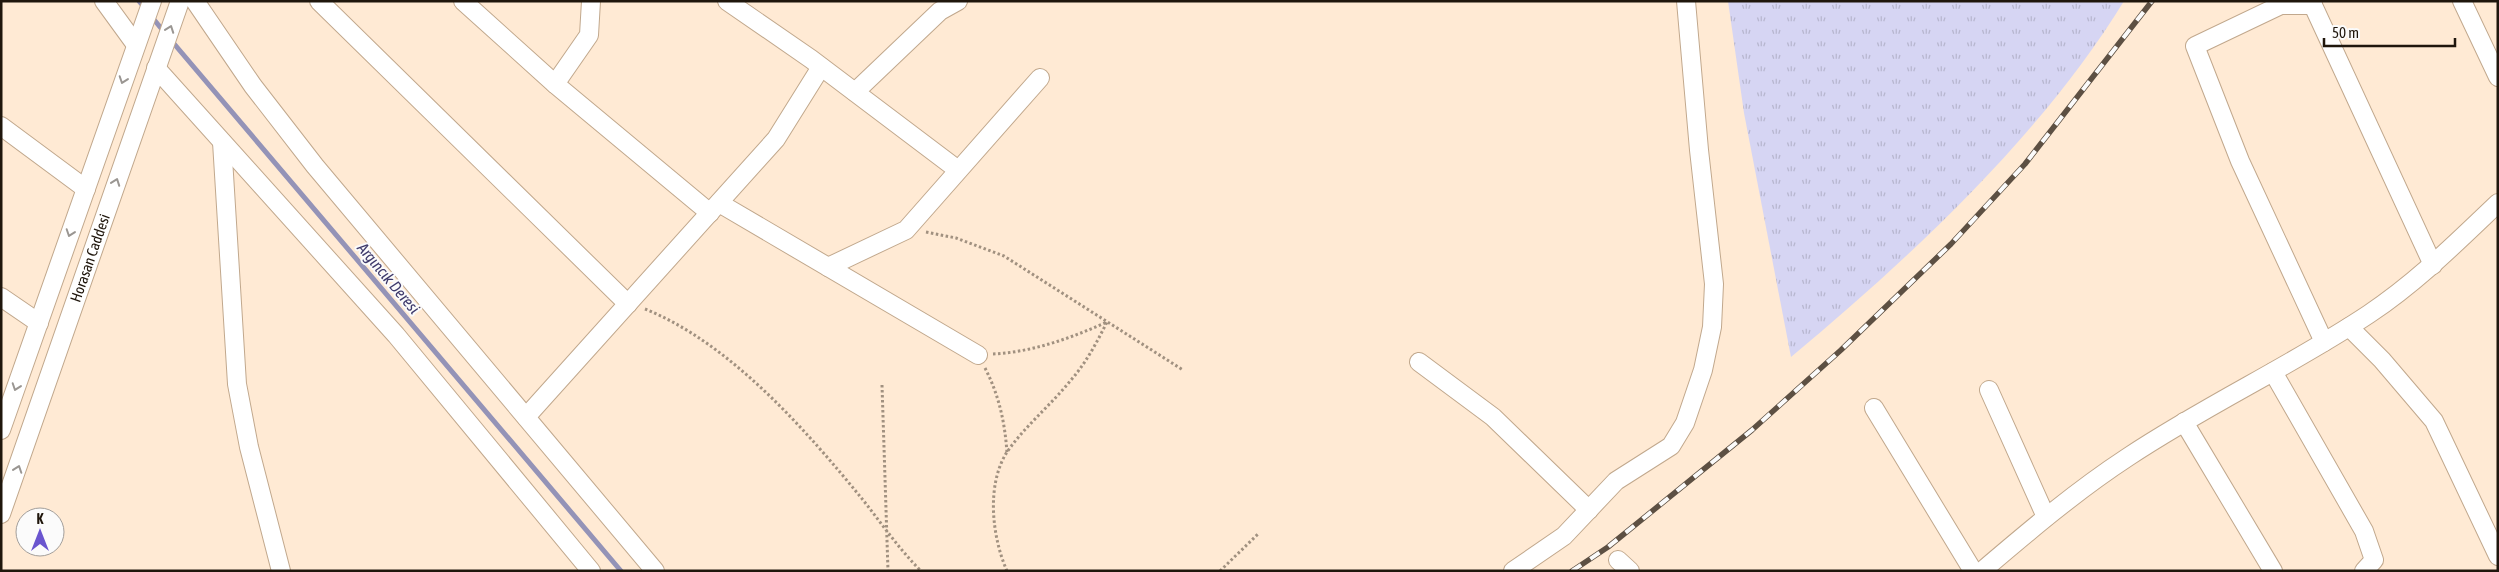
<svg xmlns="http://www.w3.org/2000/svg" width="2499" height="572" viewBox="0 0 2499 572" font-family="'Asap Condensed',sans-serif">
	<defs>
		<pattern id="grass-tufts" width="24" height="20" patternUnits="userSpaceOnUse" patternTransform="scale(1.25)"><rect width="24" height="20" fill="#d6d5f3"/><path d="M3 7l-1-3M5 7V3M7 7l1-3M15 17l-1-3M17 17v-4M19 17l1-3" fill="none" stroke="#b7b6cf"/></pattern>
	</defs>
	<rect width="100%" height="100%" fill="#ffead4"/>
	<!-- grass -->
	<path fill="url(#grass-tufts)" d="M 1728,1 L 2124,1 C 2042,135 1911,257 1791,357 L 1744,113 Z"/>
	<g fill="none" stroke-linecap="round" stroke-linejoin="round">
		<!-- stream -->
		<path stroke="#9493b7" stroke-width="5" d="M 139,1 L 146,9
			M 151,16 L 165,33
			M 170,39 L 621,571"/>
		<defs>
			<g id="minor">
				<path d="M 104,1 L 136,45"/>
				<path d="M 195,1 L 253,86 L 315,166 L 655,571"/>
				<path d="M 319,1 L 628,304"/>
				<path d="M 463,1 L 555,84 L 710,213"/>
				<path d="M 727,1 L 811,59 L 958,170"/>
				<path d="M 2311,1 L 2433,265"/>
				<path d="M 2462,1 L 2498,77"/>
				<path d="M 2313,5 L 2281,5 L 2195,46 L 2240,161 L 2324,342"/>
				<path d="M 156,68 L 396,335 L 591,571"/>
				<path d="M 555,84 L 589,35 L 591,1"/>
				<path d="M 855,92 L 940,11 L 958,1"/>
				<path d="M 1,126 L 86,189"/>
				<path d="M 222,142 L 237,384 L 249,447 L 281,571"/>
				<path d="M 719,203 L 978,355"/>
				<path d="M 828,267 L 906,230 L 1040,78"/>
				<path d="M 1,297 L 39,323"/>
				<path d="M 2349,327 L 2382,360 L 2434,421 L 2498,556"/>
				<path d="M 1419,362 L 1493,417 L 1589,510"/>
				<path d="M 2273,372 L 2364,531 L 2374,560 L 2364,571"/>
				<path d="M 1989,390 L 2046,517"/>
				<path d="M 1874,408 L 1973,571"/>
				<path d="M 526,417 L 776,139 L 821,67"/>
				<path d="M 2184,422 L 2273,571"/>
				<path d="M 1,430 L 152,1"/>
				<path id="s1" d="M 1,514 L 180,1"/>
				<path d="M 1618,560 L 1630,571"/>
				<path d="M 1513,571 L 1564,536 L 1616,481 L 1671,446 L 1685,423 L 1703,370 L 1712,327 L 1714,284 L 1699,150 L 1686,1"/>
				<path d="M 1982,571 C 2029,531 2076,491 2128,457 C 2206,405 2291,366 2369,314 C 2417,282 2457,242 2498,203"/>
			</g>
		</defs>
		<!-- minor casing -->
		<use href="#minor" stroke="#c1a88d" stroke-width="20"/>
		<!-- path -->
		<path stroke="#a19180" stroke-width="3" stroke-dasharray="2.5 2.5" stroke-linecap="butt" d="M 926,232 L 956,238 L 1004,256 L 1183,370
			M 645,309 C 730,343 806,430 863,500 C 882,524 899,549 921,571
			M 993,354 C 1033,352 1071,338 1107,322
			M 985,368 C 999,395 1005,423 1007,453
			M 882,385 L 888,571
			M 1007,571 C 992,537 986,485 1007,452 C 1025,426 1051,405 1071,380 C 1086,363 1097,342 1107,322
			M 1220,571 L 1259,533"/>
		<!-- minor -->
		<use href="#minor" stroke="#fff" stroke-width="18"/>
		<defs>
			<path id="rail" d="M 1572,571 L 1608,547 L 1752,430 L 1841,350 L 1951,244 L 2025,164 L 2152,1"/>
		</defs>
		<!-- rail casing -->
		<use href="#rail" stroke="#5d5043" stroke-width="5.5"/>
		<!-- rail -->
		<use href="#rail" stroke="#fbfbfb" stroke-width="4" stroke-dasharray="11" stroke-linecap="butt"/>
	</g>
	<!-- one-way arrows -->
	<defs><path id="oneway-chevron" d="M-2-3.5L2.5 0L-2 3.5" fill="none" stroke-width="1.6" stroke-linecap="round" stroke-linejoin="round" transform="scale(1.25)"/></defs>
	<g stroke="#9a9692">
		<use href="#oneway-chevron" transform="translate(170 29) rotate(-70)"/>
		<use href="#oneway-chevron" transform="translate(123 80) rotate(109)"/>
		<use href="#oneway-chevron" transform="translate(116 182) rotate(-70)"/>
		<use href="#oneway-chevron" transform="translate(70 233) rotate(109)"/>
		<use href="#oneway-chevron" transform="translate(16 387) rotate(109)"/>
		<use href="#oneway-chevron" transform="translate(18 469) rotate(-71)"/>
	</g>
	<g text-anchor="middle" stroke-width="4" stroke-linejoin="round" paint-order="stroke">
		<!-- street labels -->
		<g font-size="15" fill="#1f160c" stroke="#fbfbfb">
			<text dy="5" stroke="none"><textPath href="#s1" startOffset="271">Horasan Caddesi</textPath></text>
		</g>
		<!-- water labels -->
		<g font-size="16" font-style="italic" fill="#3f3a6b" stroke="#fbfbfb">
			<text transform="translate(389 278) rotate(50)" y="6">Argıncık Deresi</text>
		</g>
	</g>
	<!-- border -->
	<rect width="2499" height="572" fill="none" stroke="#1f160c" stroke-width="5"/>
	<!-- north arrow -->
	<g transform="translate(40 532)"><circle r="24" fill="#fbfbfb" stroke="#a39f9b"/>
	<path d="M0-4L9 19L0 12L-9 19Z" fill="#6a55cf"/>
	<text y="-8" font-size="14" font-weight="bold" text-anchor="middle" fill="#1f160c">K</text>
	</g>
	<!-- scale -->
	<path d="M2324 38v8h131v-8" fill="none" stroke="#1f160c" stroke-width="2.5"/>
	<text x="2332" y="38" font-size="15" fill="#1f160c" stroke="#fbfbfb" stroke-width="4" paint-order="stroke">50 m</text>
</svg>
